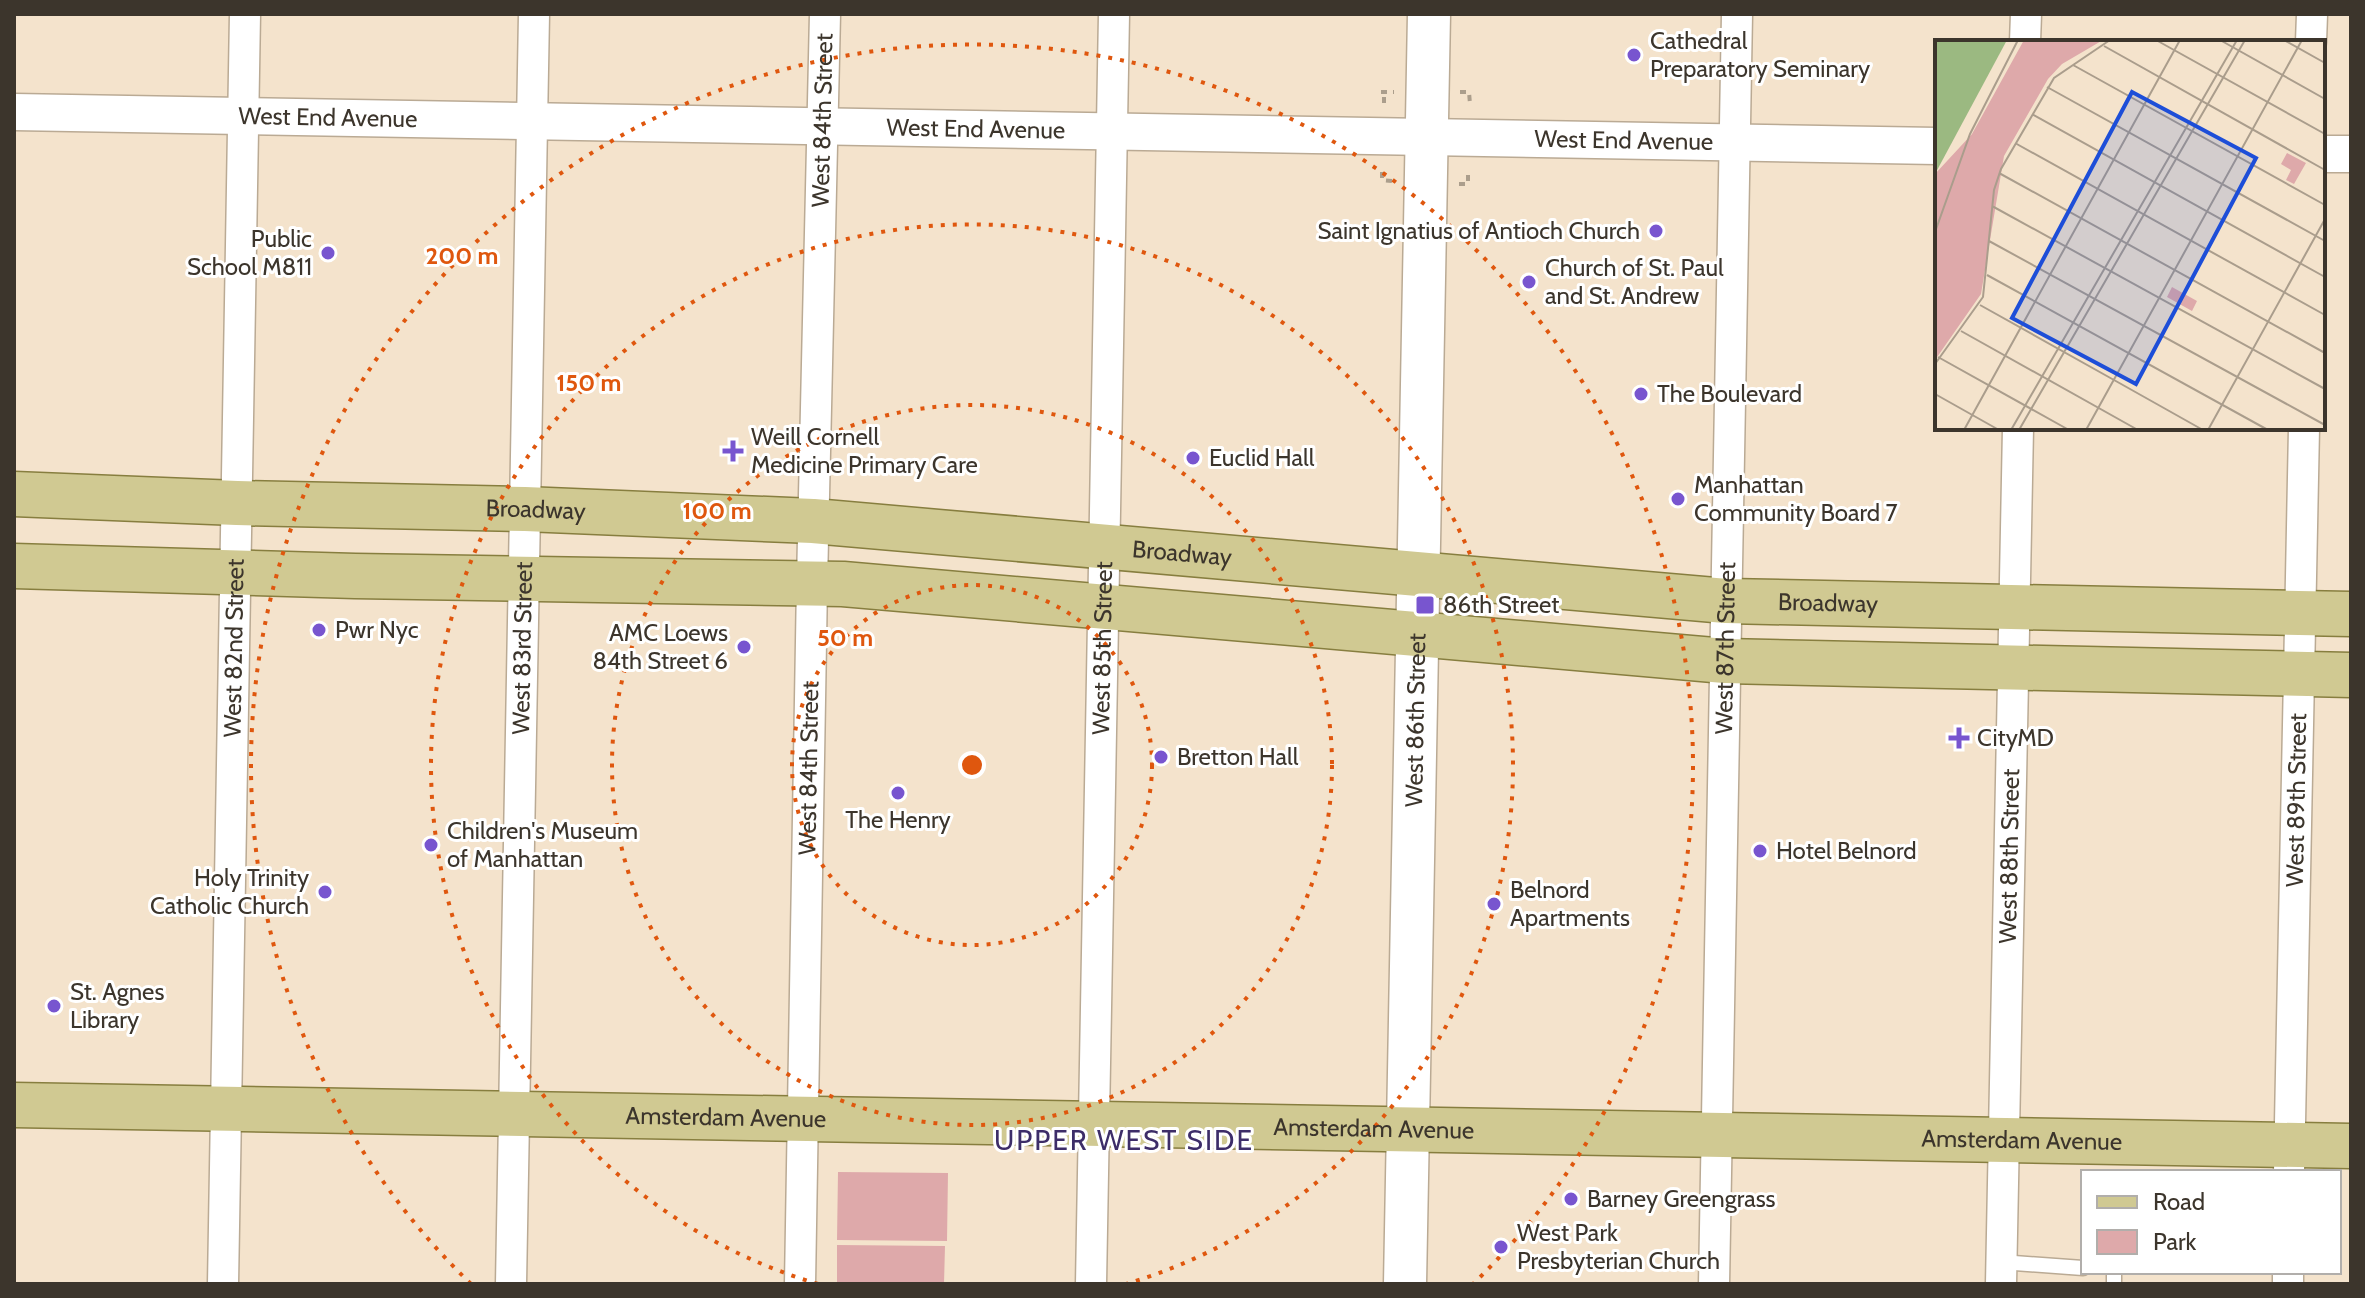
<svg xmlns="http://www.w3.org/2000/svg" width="2365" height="1298" viewBox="0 0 2365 1298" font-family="Cabin,sans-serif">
	<rect width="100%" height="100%" fill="#f4e3cc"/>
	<!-- green -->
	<path fill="#dea9aa" d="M 838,1172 L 948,1173 L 947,1241 L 837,1240 Z
		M 837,1245 L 945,1246 L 944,1284 L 837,1284 Z"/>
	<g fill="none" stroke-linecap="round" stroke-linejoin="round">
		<defs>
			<path id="service" d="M 2001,1262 L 2083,1268
				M 2114,1272 L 2114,1284"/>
			<g id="minor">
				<path d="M 2025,42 L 2026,14"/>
				<path d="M 2311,42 L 2312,14"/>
				<path id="s1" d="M 2289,1172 L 2304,428"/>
				<path id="s2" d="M 223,1284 L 245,14"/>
				<path id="s3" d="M 511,1284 L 534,14"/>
				<path id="s4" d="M 800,1284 L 812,583 L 825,14"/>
				<path id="s5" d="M 1091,1284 L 1114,14"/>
				<path id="s6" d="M 1714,1284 L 1737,14"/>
				<path id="s7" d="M 2001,1284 L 2018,428"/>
				<path d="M 2288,1284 L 2288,1272"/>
			</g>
			<g id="tertiary">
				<path id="s8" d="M 14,112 L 1937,146"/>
				<path d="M 2323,154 L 2351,154"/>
			</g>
			<g id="secondary">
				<path id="s9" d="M 1405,1284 L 1429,14"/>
			</g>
			<g id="primary">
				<path id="s10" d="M 14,494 L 237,503 L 525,509 L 813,521 L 1726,601 L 2351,614"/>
				<path d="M 14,566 L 355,576 L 843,584 L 1725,661 L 2351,675"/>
				<path id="s11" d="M 14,1105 L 2351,1146"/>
			</g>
		</defs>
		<!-- service casing -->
		<use href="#service" stroke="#baaa94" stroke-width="17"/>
		<!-- minor casing -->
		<use href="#minor" stroke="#baaa94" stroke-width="33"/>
		<!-- tertiary casing -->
		<use href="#tertiary" stroke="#baaa94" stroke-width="39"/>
		<!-- secondary casing -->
		<use href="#secondary" stroke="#baaa94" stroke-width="45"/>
		<!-- primary casing -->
		<use href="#primary" stroke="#877e3f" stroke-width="47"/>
		<!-- path -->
		<path stroke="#ab9e8c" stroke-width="4" stroke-dasharray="6 6" stroke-linecap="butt" d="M 1381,92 L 1394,92
			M 1460,92 L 1469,92 L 1470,104
			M 1384,103 L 1384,92
			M 1382,172 L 1382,180 L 1392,181
			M 1459,184 L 1468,184 L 1468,171"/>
		<!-- service -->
		<use href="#service" stroke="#fff" stroke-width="14"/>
		<!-- minor -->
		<use href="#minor" stroke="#fff" stroke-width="30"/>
		<!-- tertiary -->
		<use href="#tertiary" stroke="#fff" stroke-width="36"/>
		<!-- secondary -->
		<use href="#secondary" stroke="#fff" stroke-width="42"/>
		<!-- primary -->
		<use href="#primary" stroke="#d0c992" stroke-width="44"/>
	</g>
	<!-- distance rings -->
	<g fill="none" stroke="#df570e" stroke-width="4" stroke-dasharray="4 8">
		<circle cx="972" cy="765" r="180"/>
		<circle cx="972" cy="765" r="360"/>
		<path d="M818 1284A541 541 0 1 1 1126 1284"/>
		<path d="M471 1284A721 721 0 1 1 1473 1284"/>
	</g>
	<!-- markers -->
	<g fill="#7855cf" stroke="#fff" stroke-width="3">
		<circle cx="1634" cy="55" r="8"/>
		<circle cx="1656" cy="231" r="8"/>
		<circle cx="328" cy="253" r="8"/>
		<circle cx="1529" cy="282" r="8"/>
		<circle cx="1641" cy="394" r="8"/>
		<path d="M729 439h8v8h8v8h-8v8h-8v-8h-8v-8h8z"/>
		<circle cx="1193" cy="458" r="8"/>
		<circle cx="1678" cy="499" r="8"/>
		<rect x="1415" y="595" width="20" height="20" rx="4"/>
		<circle cx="319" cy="630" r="8"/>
		<circle cx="744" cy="647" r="8"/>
		<path d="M1955 726h8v8h8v8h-8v8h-8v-8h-8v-8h8z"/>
		<circle cx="1161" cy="757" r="8"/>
		<circle cx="898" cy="793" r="8"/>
		<circle cx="431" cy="845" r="8"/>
		<circle cx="1760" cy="851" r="8"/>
		<circle cx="325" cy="892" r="8"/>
		<circle cx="1494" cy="904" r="8"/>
		<circle cx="54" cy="1006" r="8"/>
		<circle cx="1571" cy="1199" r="8"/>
		<circle cx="1501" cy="1247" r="8"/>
	</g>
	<g text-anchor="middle" stroke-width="6" stroke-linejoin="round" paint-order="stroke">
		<!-- poi labels -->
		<g font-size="24" fill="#3c352c" stroke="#fff" text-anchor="start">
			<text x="1650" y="49">Cathedral<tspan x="1650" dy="28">Preparatory Seminary</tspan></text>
			<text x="1640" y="239" text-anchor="end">Saint Ignatius of Antioch Church</text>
			<text x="312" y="247" text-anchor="end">Public<tspan x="312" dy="28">School M811</tspan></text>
			<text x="1545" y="276">Church of St. Paul<tspan x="1545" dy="28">and St. Andrew</tspan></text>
			<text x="1657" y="402">The Boulevard</text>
			<text x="751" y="445">Weill Cornell<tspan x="751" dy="28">Medicine Primary Care</tspan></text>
			<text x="1209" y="466">Euclid Hall</text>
			<text x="1694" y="493">Manhattan<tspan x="1694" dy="28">Community Board 7</tspan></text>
			<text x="1443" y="613">86th Street</text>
			<text x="335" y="638">Pwr Nyc</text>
			<text x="728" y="641" text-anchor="end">AMC Loews<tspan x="728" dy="28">84th Street 6</tspan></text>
			<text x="1977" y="746">CityMD</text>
			<text x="1177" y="765">Bretton Hall</text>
			<text x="898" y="828" text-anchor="middle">The Henry</text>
			<text x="447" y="839">Children's Museum<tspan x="447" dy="28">of Manhattan</tspan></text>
			<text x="1776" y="859">Hotel Belnord</text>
			<text x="309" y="886" text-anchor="end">Holy Trinity<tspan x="309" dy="28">Catholic Church</tspan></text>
			<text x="1510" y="898">Belnord<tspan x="1510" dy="28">Apartments</tspan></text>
			<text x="70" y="1000">St. Agnes<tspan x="70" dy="28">Library</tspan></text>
			<text x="1587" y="1207">Barney Greengrass</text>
			<text x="1517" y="1241">West Park<tspan x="1517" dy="28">Presbyterian Church</tspan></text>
		</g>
		<!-- street labels -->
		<g font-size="24" fill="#3c352c" stroke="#fff">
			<text dy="8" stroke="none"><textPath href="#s8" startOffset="314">West End Avenue</textPath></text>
			<text dy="8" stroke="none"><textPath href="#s4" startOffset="1164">West 84th Street</textPath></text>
			<text dy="8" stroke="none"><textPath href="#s8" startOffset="962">West End Avenue</textPath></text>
			<text dy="8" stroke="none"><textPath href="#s8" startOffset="1610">West End Avenue</textPath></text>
			<text dy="8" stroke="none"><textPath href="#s10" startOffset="522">Broadway</textPath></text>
			<text dy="8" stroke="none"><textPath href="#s10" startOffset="1170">Broadway</textPath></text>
			<text dy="8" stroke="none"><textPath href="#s10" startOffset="1818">Broadway</textPath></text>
			<text dy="8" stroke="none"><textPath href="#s2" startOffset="636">West 82nd Street</textPath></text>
			<text dy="8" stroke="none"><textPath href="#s3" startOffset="636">West 83rd Street</textPath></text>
			<text dy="8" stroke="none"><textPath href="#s5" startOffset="636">West 85th Street</textPath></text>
			<text dy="8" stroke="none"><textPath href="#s6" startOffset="636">West 87th Street</textPath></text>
			<text dy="8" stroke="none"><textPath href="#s9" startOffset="564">West 86th Street</textPath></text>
			<text dy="8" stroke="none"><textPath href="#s4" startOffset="516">West 84th Street</textPath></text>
			<text dy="8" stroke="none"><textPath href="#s1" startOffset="372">West 89th Street</textPath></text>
			<text dy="8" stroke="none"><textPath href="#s7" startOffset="428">West 88th Street</textPath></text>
			<text dy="8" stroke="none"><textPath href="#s11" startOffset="712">Amsterdam Avenue</textPath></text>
			<text dy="8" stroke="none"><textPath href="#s11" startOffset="1360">Amsterdam Avenue</textPath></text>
			<text dy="8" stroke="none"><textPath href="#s11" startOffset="2008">Amsterdam Avenue</textPath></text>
		</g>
		<!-- quarter labels -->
		<g font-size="28" letter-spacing="2" fill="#3d2d68" stroke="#fff">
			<text x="1124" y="1150">UPPER WEST SIDE</text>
		</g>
	</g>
	<!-- overview -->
	<g transform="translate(1935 40)">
		<rect width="390" height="390" fill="#f4e3cc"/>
		<path d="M 89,0 L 168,0 L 127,24 L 113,39 L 69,116 L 46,254 L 0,320 L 0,134 L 37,94 ZM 352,113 L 371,123 L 359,144 L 351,140 L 356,130 L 346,124 ZM 237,247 L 262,261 L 257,271 L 232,257 Z" fill="#dea9aa"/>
		<path d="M 0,0 L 72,0 L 0,134 Z" fill="#9bb981"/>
		<path fill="none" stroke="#aa9d8c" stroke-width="2" d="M 221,0 L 390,94M 285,0 L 390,59M 349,0 L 390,23M 169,6 L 390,130M 138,25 L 390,165M 112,47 L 390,201M 97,74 L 390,237M 80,103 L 390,275M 64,133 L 390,313M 57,166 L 390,349M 0,192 L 35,94 L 83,0M 54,201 L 390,385M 52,235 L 333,390M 45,265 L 179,340M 26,291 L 203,390M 3,317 L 134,390M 0,324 L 48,257 L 59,150 L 66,129 L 119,38 L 175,0M 179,340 L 268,390M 0,354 L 64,390M 29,390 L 245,0M 76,390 L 302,0M 84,390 L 310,0M 151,390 L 367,0M 273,390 L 390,179"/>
		<path fill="#1d4ed8" fill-opacity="0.15" stroke="#1d4ed8" stroke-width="4" d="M 197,52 L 321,118 L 201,344 L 77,278 Z"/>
		<rect width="390" height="390" fill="none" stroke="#3c352c" stroke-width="4"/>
	</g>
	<circle cx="972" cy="765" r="12" fill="#df570e" stroke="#fff" stroke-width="4"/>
	<g font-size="24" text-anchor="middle" font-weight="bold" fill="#df570e" stroke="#fff" stroke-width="6" stroke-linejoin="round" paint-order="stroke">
		<text x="462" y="264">200 m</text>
		<text x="589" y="391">150 m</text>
		<text x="717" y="519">100 m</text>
		<text x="845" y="646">50 m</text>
	</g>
	<!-- border -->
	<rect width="2365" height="1298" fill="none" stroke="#3c352c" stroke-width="32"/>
	<!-- legend -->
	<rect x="2081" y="1170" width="260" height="104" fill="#ffffff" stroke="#b1aeab" stroke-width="2"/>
	<rect x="2097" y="1196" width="40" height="12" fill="#d0c992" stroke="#b1aeab" stroke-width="2"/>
	<text x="2153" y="1210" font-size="24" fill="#3c352c">Road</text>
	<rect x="2097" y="1230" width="40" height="24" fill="#dea9aa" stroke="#b1aeab" stroke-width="2"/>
	<text x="2153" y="1250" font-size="24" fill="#3c352c">Park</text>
</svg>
